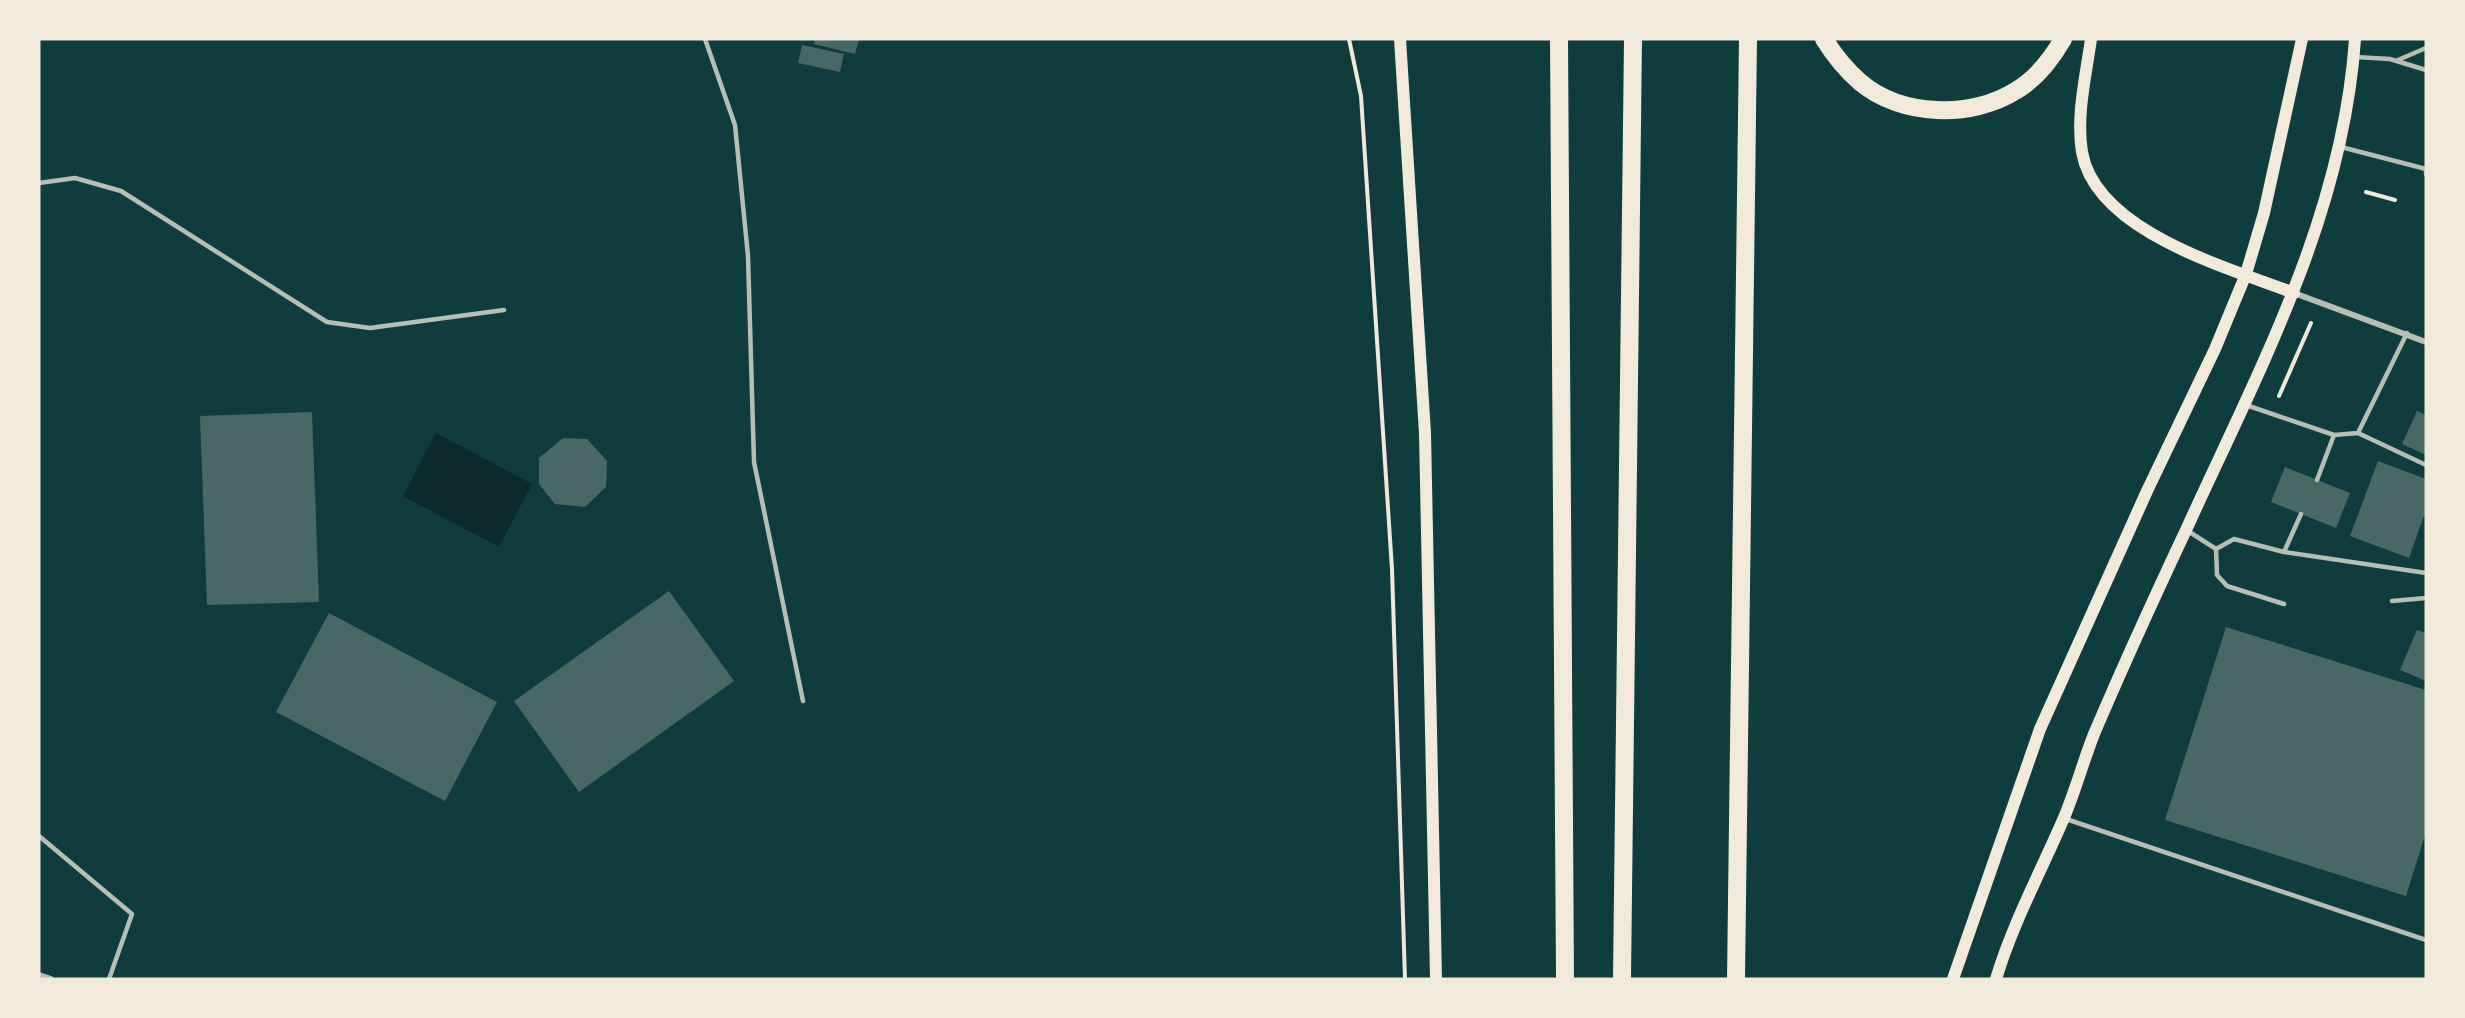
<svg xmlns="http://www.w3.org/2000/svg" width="2465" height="1018" viewBox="0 0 2465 1018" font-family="'Noto Sans',sans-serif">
	<rect width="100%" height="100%" fill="#0f3d3e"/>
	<!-- water -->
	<path fill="#0a2a2b" d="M 436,433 L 532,484 L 499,547 L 403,496 Z"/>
	<!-- building -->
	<path fill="#486865" d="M 815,39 L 859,39 L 855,54 L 814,44 Z
		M 802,45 L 844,54 L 840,72 L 798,63 Z
		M 2417,411 L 2426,415 L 2426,455 L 2402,444 Z
		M 312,412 L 319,602 L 207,605 L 200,416 Z
		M 563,438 L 587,439 L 607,461 L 606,487 L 585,507 L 555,504 L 539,484 L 539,458 Z
		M 2378,461 L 2426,479 L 2426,510 L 2409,558 L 2350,536 Z
		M 2285,467 L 2350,493 L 2336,528 L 2271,502 Z
		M 669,591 L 734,681 L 579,792 L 514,701 Z
		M 329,613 L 497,702 L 445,801 L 276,712 Z
		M 2226,627 L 2426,690 L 2426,832 L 2406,896 L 2165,820 Z
		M 2417,630 L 2426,633 L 2426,681 L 2400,670 Z"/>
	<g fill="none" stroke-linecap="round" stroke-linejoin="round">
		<!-- path -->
		<path stroke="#f1e9da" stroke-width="4" d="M 1349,39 L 1361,96 L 1392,569 L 1405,979
			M 2366,192 L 2395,200
			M 2279,396 L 2311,323"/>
		<!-- service -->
		<path stroke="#b8beb3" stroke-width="4.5" d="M 705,39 L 735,125 L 748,256 L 754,462 L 803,701
			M 2356,57 L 2390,59 L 2426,70
			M 2398,60 L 2426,48
			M 2341,147 L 2426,169 L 2426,174
			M 39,183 L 75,178 L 121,191 L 327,322 L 370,328 L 504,310
			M 2246,405 L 2334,435 L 2358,433 L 2426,465
			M 2358,433 L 2407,333
			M 2317,480 L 2334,435
			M 2188,531 L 2216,549 L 2234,539 L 2284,552 L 2426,573
			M 2216,549 L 2217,575 L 2227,586 L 2284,604
			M 2284,552 L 2301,514
			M 2392,601 L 2426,598
			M 2066,819 L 2426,940
			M 39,836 L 132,914 L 109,979"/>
		<!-- minor -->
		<path stroke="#b8beb3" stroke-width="6" d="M 2294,293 L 2426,342
			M 39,975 L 51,979"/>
		<!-- secondary -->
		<path stroke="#f1e9da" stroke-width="12" d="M 1400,39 L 1425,433 L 1436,979
			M 2091,39 C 2086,75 2076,116 2082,152 C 2096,232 2229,268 2294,293
			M 1953,979 L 2040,729 L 2147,491 L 2215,349 L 2246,274 L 2264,213 L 2302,39
			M 1996,979 C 2013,923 2040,873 2063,820 C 2075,792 2083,762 2094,734 C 2123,666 2154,598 2186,530 C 2258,372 2343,216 2355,39"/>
		<!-- motorway -->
		<path stroke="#f1e9da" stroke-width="18" d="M 1559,39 L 1565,979
			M 1824,39 C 1834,55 1845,69 1860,82 C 1901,117 1972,119 2017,90 C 2037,78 2052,58 2063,39
			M 1622,979 L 1633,39
			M 1736,979 L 1748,39"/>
	</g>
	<!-- border -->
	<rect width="2465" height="1018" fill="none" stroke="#f1e9da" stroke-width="81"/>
</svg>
